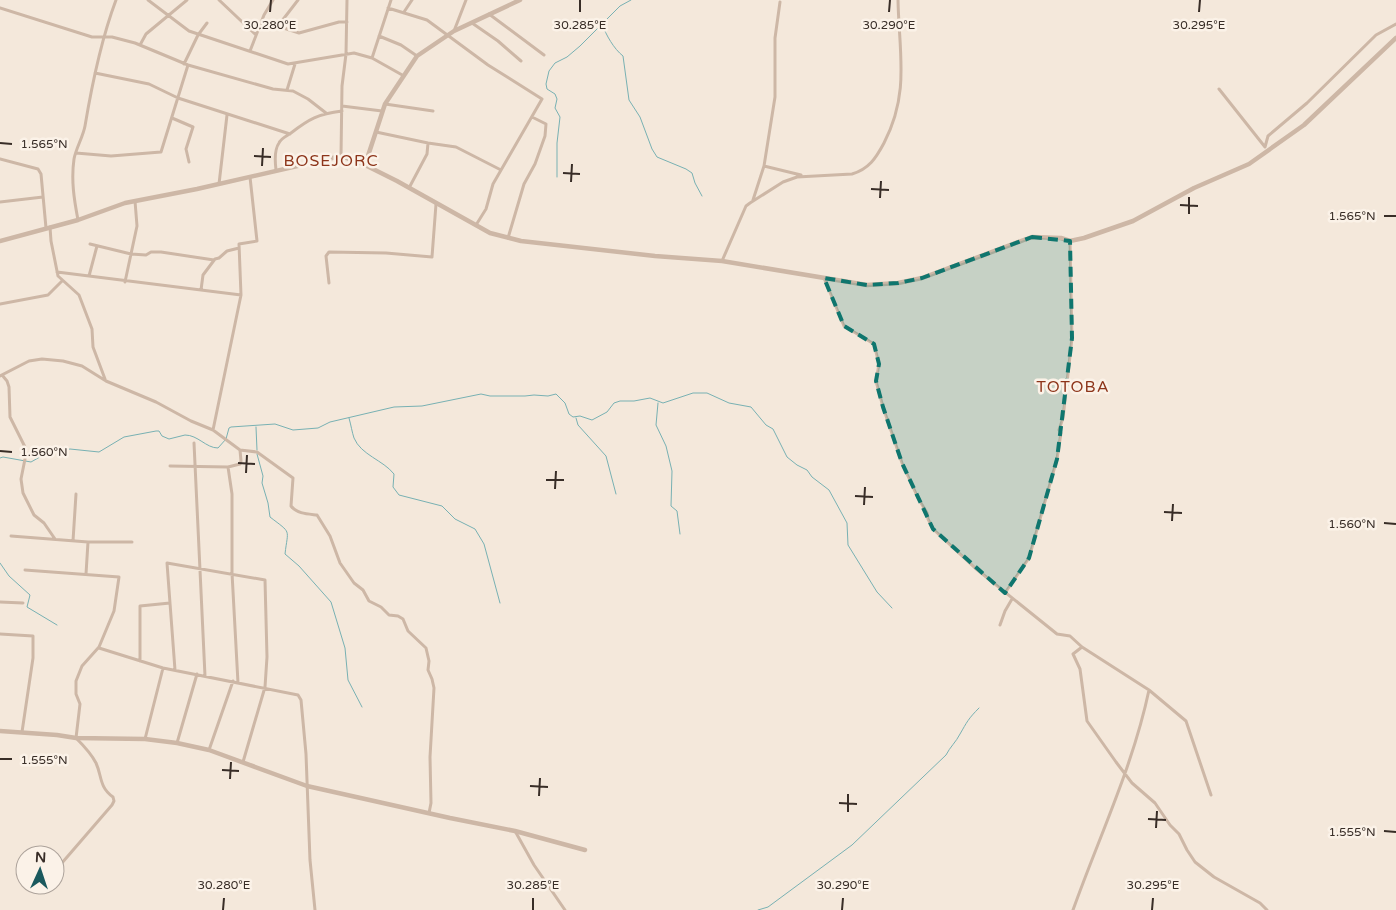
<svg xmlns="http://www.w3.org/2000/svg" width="1396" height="910" viewBox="0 0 1396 910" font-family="'Varela Round',sans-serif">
	<rect width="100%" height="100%" fill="#f4e8db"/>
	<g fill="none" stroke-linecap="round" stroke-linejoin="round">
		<!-- stream -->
		<path stroke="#78b1b3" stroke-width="1" d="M 602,24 C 606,35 614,49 623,56 L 629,100 L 640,117 L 652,149 L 657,157 L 686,169 L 692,173 L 695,183 L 702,196
			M 557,177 L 557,143 L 560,117 L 555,108 L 557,99 L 555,94 L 547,89 L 546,84 L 549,71 L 555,63 L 567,57 L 580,46 L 620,6 L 631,0
			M 658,403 L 656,425 L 666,446 L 672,471 L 671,506 L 677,511 L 680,534
			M 349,418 C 351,425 352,432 354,438 C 361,455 383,460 394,474 L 393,487 L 399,495 L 442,506 L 455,519 L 475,529 L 484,544 L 500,603
			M 576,418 L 578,425 L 606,456 L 616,494
			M 256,427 L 257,450
			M 257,454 L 263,476 L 262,483 L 268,503 L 270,517 C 292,534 288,528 285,554 L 299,566 L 331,602 L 345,648 L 348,680 L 362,707
			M 0,458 L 3,457 L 31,462 L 47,453 L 70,449 L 99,452 L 124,437 L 156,431 L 159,431 L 162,436 L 169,439 C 174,438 180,436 185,435 C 198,435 206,448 218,448 L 226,439 L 229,428 L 231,427 L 275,424 L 293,430 L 318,428 L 330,422 L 394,407 L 422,406 L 481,394 L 490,396 L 525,396 L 534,395 L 548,396 L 556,394 L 565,403 L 569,414 L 573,417 L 580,416 L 592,420 L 607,412 L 614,403 L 620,401 L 634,401 L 650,398 L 663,403 L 693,393 L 707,393 L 729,403 L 751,407 L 766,425 L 773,429 L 787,457 L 797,465 L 807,470 L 812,477 L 829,490 L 847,523 L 848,545 L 877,592 L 892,608
			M 0,563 L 9,576 L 30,595 L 27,607 L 57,625
			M 758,910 L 768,907 L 852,845 L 946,755 C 950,747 956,742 960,734 C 967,722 968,719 979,708"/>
		<!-- minor -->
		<path stroke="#cdb7a6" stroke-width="3" d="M 148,0 L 189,31 L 288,64 L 354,53 L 372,58 L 404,76
			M 219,0 L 256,35
			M 0,8 L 92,37 L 112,37 L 135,43 L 188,65 L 273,89 L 293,91 L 308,99 L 326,113
			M 388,8 L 427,20 L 488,65 L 542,99 L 493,184 L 486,209 L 476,225
			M 404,12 L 412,0
			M 489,14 L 544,55
			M 262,21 L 299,33 L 339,22 L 347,22
			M 472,23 L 498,41 L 521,61
			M 278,26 L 298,0
			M 454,31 L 466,0
			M 379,36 L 401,45 L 417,56
			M 140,45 L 146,34 L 187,0
			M 250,51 L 264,15 L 273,0
			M 372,58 L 391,0
			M 184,64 L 198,35 L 207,23
			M 95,73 L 149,84 L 178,98 L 290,134
			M 1219,89 L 1265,147
			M 287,90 L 295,64
			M 385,104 L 433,111
			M 342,106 L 382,111
			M 172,118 L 193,127 L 186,149 L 189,162
			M 376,132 L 428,143 L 456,147 L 501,170
			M 1265,147 L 1268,136 L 1307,103 L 1376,35 L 1396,24
			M 76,153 L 111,156 L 161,152 L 188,65
			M 341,156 L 342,86 L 346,54 L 347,0
			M 0,159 L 38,169 L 41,174 L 46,228
			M 764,166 L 801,175
			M 276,170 C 275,162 274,150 279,143 C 281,138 287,136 291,133 C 309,119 318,114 342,111
			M 219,184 L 227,115
			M 409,188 L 427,154 L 428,143
			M 753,200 L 764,166 L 775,97 L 775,38 L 780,2
			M 0,202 L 43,197
			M 78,220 C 74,199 71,180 74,159 C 76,148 83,137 85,126 C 92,84 101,40 116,0
			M 50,227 L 51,241 L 58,276 L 79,295 L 92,329 L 93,347 L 105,379
			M 508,238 L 524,184 L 535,164 L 545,136 L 546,124 L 532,117
			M 90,244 L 131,254 L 146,255 L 151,252 L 161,252 L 214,260
			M 722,261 L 746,206 L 750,203 L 783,182 L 797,177 L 852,174 C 869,169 876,158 884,143 C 910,93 899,53 898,0
			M 57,272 L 241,295
			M 89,276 L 97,246
			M 824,278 L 844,326 L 874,344 L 879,364 L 876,381 L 883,407 L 902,463 L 918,498 L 927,513 L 928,519 L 933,529 L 975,568 L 1057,634 L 1070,636 L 1082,647 L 1149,690 L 1186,721 L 1211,795
			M 125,282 L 137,226 L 135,201
			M 329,283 L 326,256 L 329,252 L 386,253 L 432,257 L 436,204
			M 201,290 L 203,275 L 215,259 L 219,258 L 227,251 L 239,248
			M 0,304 L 48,295 L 62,281
			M 2,375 L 7,381 L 9,387 L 10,417 L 25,447 L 26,454 L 21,479 L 23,493 L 34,515 L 44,523 L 55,539
			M 0,376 L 29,361 L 42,359 L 63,361 L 82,366 L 106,381 L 156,402 L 191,421 L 213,430 L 240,450 L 257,452 L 293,478 L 291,506 C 297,514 308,514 317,515 L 330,536 L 340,563 L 354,583 L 363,590 L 369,601 L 381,607 L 389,615 L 398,616 L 403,619 L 408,631 L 426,648 L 429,661 L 428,670 L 432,679 L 434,688 L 430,757 L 431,803 L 429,813
			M 213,430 L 241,295 L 239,244 L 257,241 L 250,177
			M 194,443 L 205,676
			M 170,466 L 228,467 L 240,464 L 241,461 L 240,450
			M 228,467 L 232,494 L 232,573 L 238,683
			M 11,536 L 88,542 L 132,542
			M 73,541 L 76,494
			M 25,570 L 119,577 L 114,611 L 99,647 L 82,666 L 76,681 L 76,694 L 80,704 L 76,738 C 83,745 91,753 96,763 C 102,776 99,787 113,797 L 114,801 L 112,805 L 55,871
			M 86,574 L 88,542
			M 1005,593 L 1029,558 L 1057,459 L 1061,433 L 1059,430 L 1063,418 L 1072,338 L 1070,241
			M 0,602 L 23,603
			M 1000,625 L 1005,611 L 1012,599
			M 0,634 L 33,636 L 33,658 L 22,732
			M 1082,647 L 1073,654 L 1080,669 L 1087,721 L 1116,762 L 1132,783 L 1155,803 L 1170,825 L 1179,834 L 1187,850 L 1195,862 L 1214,877 L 1260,903 L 1267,910
			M 99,648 L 163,668 L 298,695 L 301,700 L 306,754 L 310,860 L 315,910
			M 140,661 L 140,606 L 170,603
			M 175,670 L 167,563 L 265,580 L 267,657 L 265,687 L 243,762
			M 145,739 L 163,668
			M 177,743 L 197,674
			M 209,750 L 233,681
			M 515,831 L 534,865 L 565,910
			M 1073,910 C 1099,837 1133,766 1149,690"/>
		<!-- tertiary -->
		<path stroke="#cdb7a6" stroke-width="4.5" d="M 365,165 L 385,104 L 417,56 L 454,31 L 520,0
			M 0,241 L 78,220 L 125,203 L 197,189 L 341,156 L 365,165 L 397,181 L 490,233 L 521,241 L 655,256 L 722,261 L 867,285 L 898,283 L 922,278 L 1032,237 L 1061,238 L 1070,241 L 1084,238 L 1133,221 L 1194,188 L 1249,164 L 1304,125 L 1396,38
			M 0,731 L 57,735 L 76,738 L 145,739 L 177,743 L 209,750 L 307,786 L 450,818 L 515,831 L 585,850"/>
	</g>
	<!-- marked area -->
	<path fill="#0f766e" fill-opacity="0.2" stroke="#0f766e" stroke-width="4" stroke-dasharray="10 6" stroke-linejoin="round" d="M 1032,237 L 1070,241 L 1072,338 L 1057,459 L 1029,558 L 1005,593 L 933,529 L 902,463 L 883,407 L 876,381 L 879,364 L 874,344 L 844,326 L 824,278 L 867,285 L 898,283 L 922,278 Z"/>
	<!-- ticks -->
	<path fill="none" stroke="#382d27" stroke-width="2" d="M 270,12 L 271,0M 580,12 L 580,0M 889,12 L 890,0M 1199,12 L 1200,0M 0,143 L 12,144M 254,156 L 271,157M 262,166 L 263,148M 563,173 L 580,174M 571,182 L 572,164M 871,189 L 889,190M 880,198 L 881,181M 1180,205 L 1198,206M 1189,214 L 1189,197M 1384,216 L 1396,216M 0,451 L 12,452M 238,463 L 255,464M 246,473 L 247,455M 546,480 L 564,480M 555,489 L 556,471M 855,496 L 873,497M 864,505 L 865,487M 1164,512 L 1182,513M 1172,521 L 1173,504M 1384,523 L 1396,524M 0,759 L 12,759M 222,770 L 239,771M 230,779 L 231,762M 530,786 L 548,787M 539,796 L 540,778M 839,803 L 857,804M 848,812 L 848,794M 1148,819 L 1166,820M 1156,828 L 1157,811M 1384,831 L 1396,832M 223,910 L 224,898M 533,910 L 533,898M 842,910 L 843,898M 1152,910 L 1153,898"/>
	<g text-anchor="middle" stroke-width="5" stroke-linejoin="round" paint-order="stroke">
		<!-- quarter labels -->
		<g font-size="16" letter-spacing="1" fill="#8d351a" stroke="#fbf2e8">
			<text x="331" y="166">BOSEJORC</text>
			<text x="1073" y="392">TOTOBA</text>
		</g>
	</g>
	<g font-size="12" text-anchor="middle" fill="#382d27" stroke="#fbf2e8" stroke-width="5" stroke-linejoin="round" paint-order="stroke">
		<text x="270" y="29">30.280°E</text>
		<text x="580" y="29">30.285°E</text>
		<text x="889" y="29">30.290°E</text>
		<text x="1199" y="29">30.295°E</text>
		<text x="44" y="148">1.565°N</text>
		<text x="1352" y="220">1.565°N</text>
		<text x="44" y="456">1.560°N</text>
		<text x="1352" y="528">1.560°N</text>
		<text x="44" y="764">1.555°N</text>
		<text x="1352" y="836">1.555°N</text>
		<text x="224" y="889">30.280°E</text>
		<text x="533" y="889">30.285°E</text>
		<text x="843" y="889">30.290°E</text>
		<text x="1153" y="889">30.295°E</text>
	</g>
	<!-- north arrow -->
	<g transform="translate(40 870) rotate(3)"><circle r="24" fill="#fbf2e8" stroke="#ada39b"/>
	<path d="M0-4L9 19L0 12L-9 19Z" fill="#1a595d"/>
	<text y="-8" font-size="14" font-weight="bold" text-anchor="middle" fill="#382d27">N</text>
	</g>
</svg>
